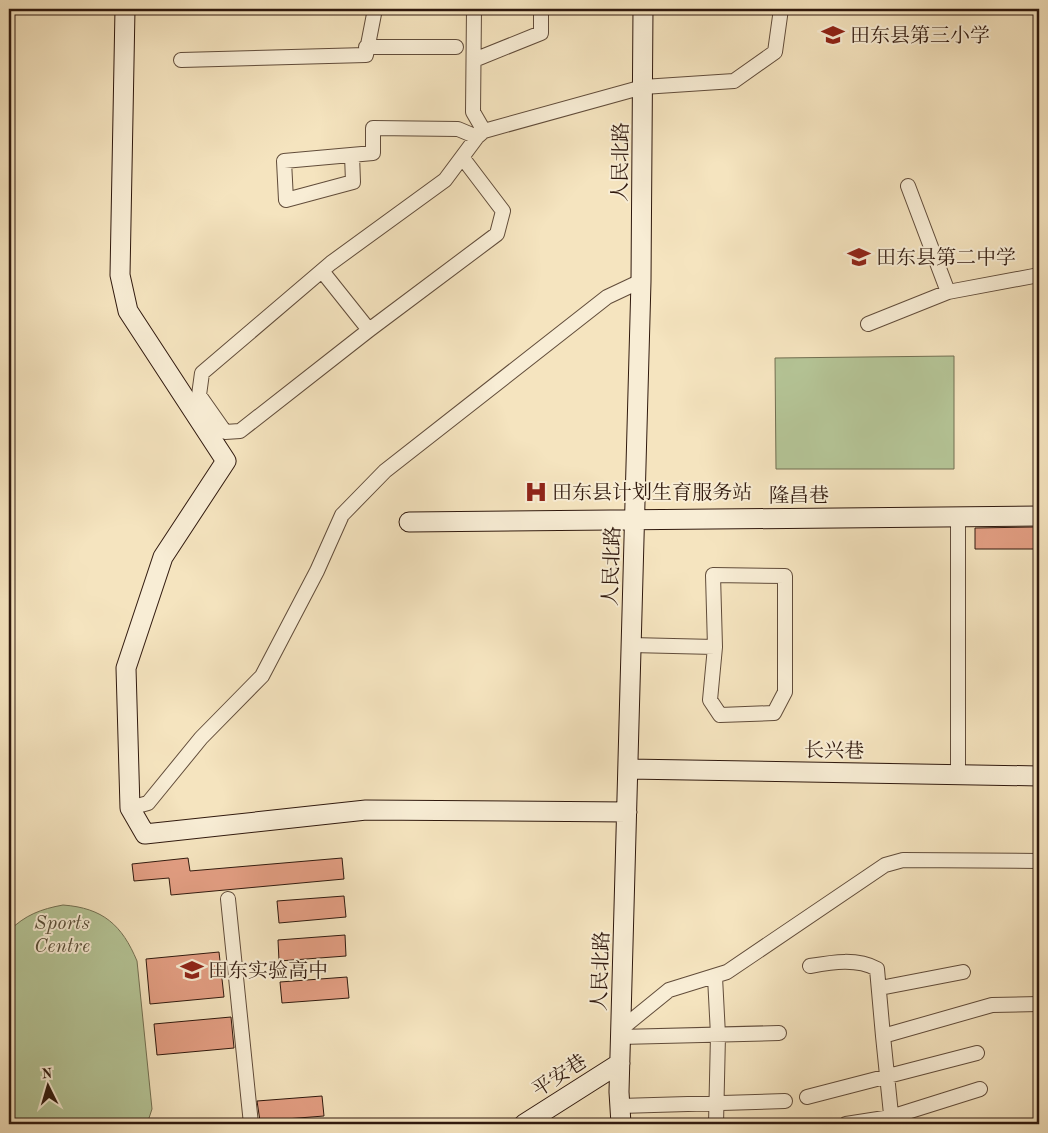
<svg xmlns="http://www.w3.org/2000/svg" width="1048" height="1133" viewBox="0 0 1048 1133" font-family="'Old Standard TT','Noto Serif SC',serif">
	<rect width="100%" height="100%" fill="#f5e4bf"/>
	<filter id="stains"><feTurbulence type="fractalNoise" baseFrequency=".004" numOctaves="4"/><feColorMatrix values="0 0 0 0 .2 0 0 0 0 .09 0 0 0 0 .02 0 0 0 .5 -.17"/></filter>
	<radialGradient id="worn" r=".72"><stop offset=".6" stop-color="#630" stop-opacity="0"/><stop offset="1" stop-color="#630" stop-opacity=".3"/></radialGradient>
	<!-- green -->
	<path fill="#b5c597" stroke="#726f52" d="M 954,356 L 954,469 L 776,469 L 775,358 Z
		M 63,905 C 103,908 122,925 137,961 L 152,1109 L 147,1124 L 9,1124 L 9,931 C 25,915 41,909 63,905 Z"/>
	<!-- building -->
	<path fill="#e49f84" stroke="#30190e" d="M 1034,527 L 1034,549 L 975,549 L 975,528 Z
		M 188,858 L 190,871 L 342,858 L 344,879 L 171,895 L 169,878 L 134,881 L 132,864 Z
		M 344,896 L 346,917 L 279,923 L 277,901 Z
		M 345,935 L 346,956 L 279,961 L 278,940 Z
		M 219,952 L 224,997 L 150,1004 L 146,959 Z
		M 347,977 L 349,998 L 282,1003 L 280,982 Z
		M 231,1017 L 234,1048 L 157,1055 L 154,1024 Z
		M 322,1096 L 324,1116 L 260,1121 L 257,1101 Z"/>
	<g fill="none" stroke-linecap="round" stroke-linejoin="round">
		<defs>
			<path id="street" d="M 474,9 L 473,112 L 484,131
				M 366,47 L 456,47
				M 181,60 L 366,55 L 375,9
				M 474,60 L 541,33 L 541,9
				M 352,155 L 353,182 L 286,200 L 284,161 L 373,153 L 373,128 L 458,129 L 477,137
				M 462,157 L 503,211 L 497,234 L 369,330 L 240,431 L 225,432 L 199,395 L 202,373 L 331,263 L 445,180 L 477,137 L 484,131 L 643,87 L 734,81 L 775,52 L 781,9
				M 908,186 L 948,292
				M 322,271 L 369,330
				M 868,324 L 948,292 L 1039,275
				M 958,517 L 958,774
				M 631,645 L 715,647 L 713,575 L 785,576 L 785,692 L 774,713 L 720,715 L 710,700 L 715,647
				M 130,808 L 148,803 L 201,738 L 262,676 L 317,571 L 342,515 L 385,471 L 607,297 L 641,281
				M 228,899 L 251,1124
				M 810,966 C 833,962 857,958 877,969 L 883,1036
				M 715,977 L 718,1035 L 716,1124
				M 880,988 L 963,972
				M 621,1029 L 669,990 L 727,972 L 885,865 L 903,860 L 1039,861
				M 620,1037 L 779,1033
				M 807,1097 L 977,1053
				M 620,1106 L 785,1101
				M 846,1124 L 891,1117 L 980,1089
				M 892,1124 L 883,1036 L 992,1005 L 1039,1004"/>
			<path id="secondary" d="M 125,9 L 120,275 L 128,311 L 226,461 L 163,557 L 126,668 L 130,808 L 145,834 L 366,810 L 627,812
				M 409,522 L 1039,516
				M 628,769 L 1039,776
				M 524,1124 L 620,1063
				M 621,1124 L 619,1092 L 641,281 L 643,9"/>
		</defs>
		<!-- street casing -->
		<use href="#street" stroke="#614c3a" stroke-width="16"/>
		<!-- secondary casing -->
		<use href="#secondary" stroke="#30190e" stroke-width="21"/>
		<!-- street -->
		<use href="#street" stroke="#f8edd5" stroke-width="14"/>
		<!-- secondary -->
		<use href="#secondary" stroke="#f8edd5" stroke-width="19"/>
	</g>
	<!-- icons -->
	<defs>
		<symbol id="school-bare" viewBox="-9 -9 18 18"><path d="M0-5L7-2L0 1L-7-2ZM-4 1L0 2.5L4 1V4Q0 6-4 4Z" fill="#8f2418" stroke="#f8edd5" stroke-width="2.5" paint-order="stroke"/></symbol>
		<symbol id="hospital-bare" viewBox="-9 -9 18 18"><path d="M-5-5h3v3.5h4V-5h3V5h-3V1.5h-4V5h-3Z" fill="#8f2418" stroke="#f8edd5" stroke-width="2.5" paint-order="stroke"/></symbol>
	</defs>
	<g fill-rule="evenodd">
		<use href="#school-bare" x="817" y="19" width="32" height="32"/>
		<use href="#school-bare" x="843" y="241" width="32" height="32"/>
		<use href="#hospital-bare" x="520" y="476" width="32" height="32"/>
		<use href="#school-bare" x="176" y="954" width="32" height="32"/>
	</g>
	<g text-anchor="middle" stroke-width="4" stroke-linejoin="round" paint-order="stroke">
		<!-- poi labels -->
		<g font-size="20" fill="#30190e" stroke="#f8edd5" text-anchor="start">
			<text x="850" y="42">田东县第三小学</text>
			<text x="876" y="264">田东县第二中学</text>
			<text x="552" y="499">田东县计划生育服务站</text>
			<text x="208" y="977">田东实验高中</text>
		</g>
		<!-- street labels -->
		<g font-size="20" fill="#30190e" stroke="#f8edd5">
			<text transform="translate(620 162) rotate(-89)" y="7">人民北路</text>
			<text x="799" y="502">隆昌巷</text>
			<text transform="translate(611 566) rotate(-88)" y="7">人民北路</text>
			<text transform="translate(834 750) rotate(1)" y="7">长兴巷</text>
			<text transform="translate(600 971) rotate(-88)" y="7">人民北路</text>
			<text transform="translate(559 1075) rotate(-33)" y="7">平安巷</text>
		</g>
		<!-- park labels -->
		<g font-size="20" font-style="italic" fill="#584d37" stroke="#f8edd5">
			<text x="62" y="929">Sports<tspan x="62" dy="23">Centre</tspan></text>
		</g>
	</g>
	<!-- margin -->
	<rect width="1048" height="1133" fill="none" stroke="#f5e4bf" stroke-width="30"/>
	<rect x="10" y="10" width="1028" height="1113" fill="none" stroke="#30190e" stroke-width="2.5"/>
	<rect x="15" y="15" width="1018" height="1103" fill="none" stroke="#30190e"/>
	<!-- north arrow -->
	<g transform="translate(48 1086) rotate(355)" stroke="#f8edd5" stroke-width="4" paint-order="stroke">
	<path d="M0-4L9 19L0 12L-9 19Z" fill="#30190e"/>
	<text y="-8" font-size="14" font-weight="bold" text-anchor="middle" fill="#30190e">N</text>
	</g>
	<rect width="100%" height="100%" filter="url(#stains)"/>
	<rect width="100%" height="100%" fill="url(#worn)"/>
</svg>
